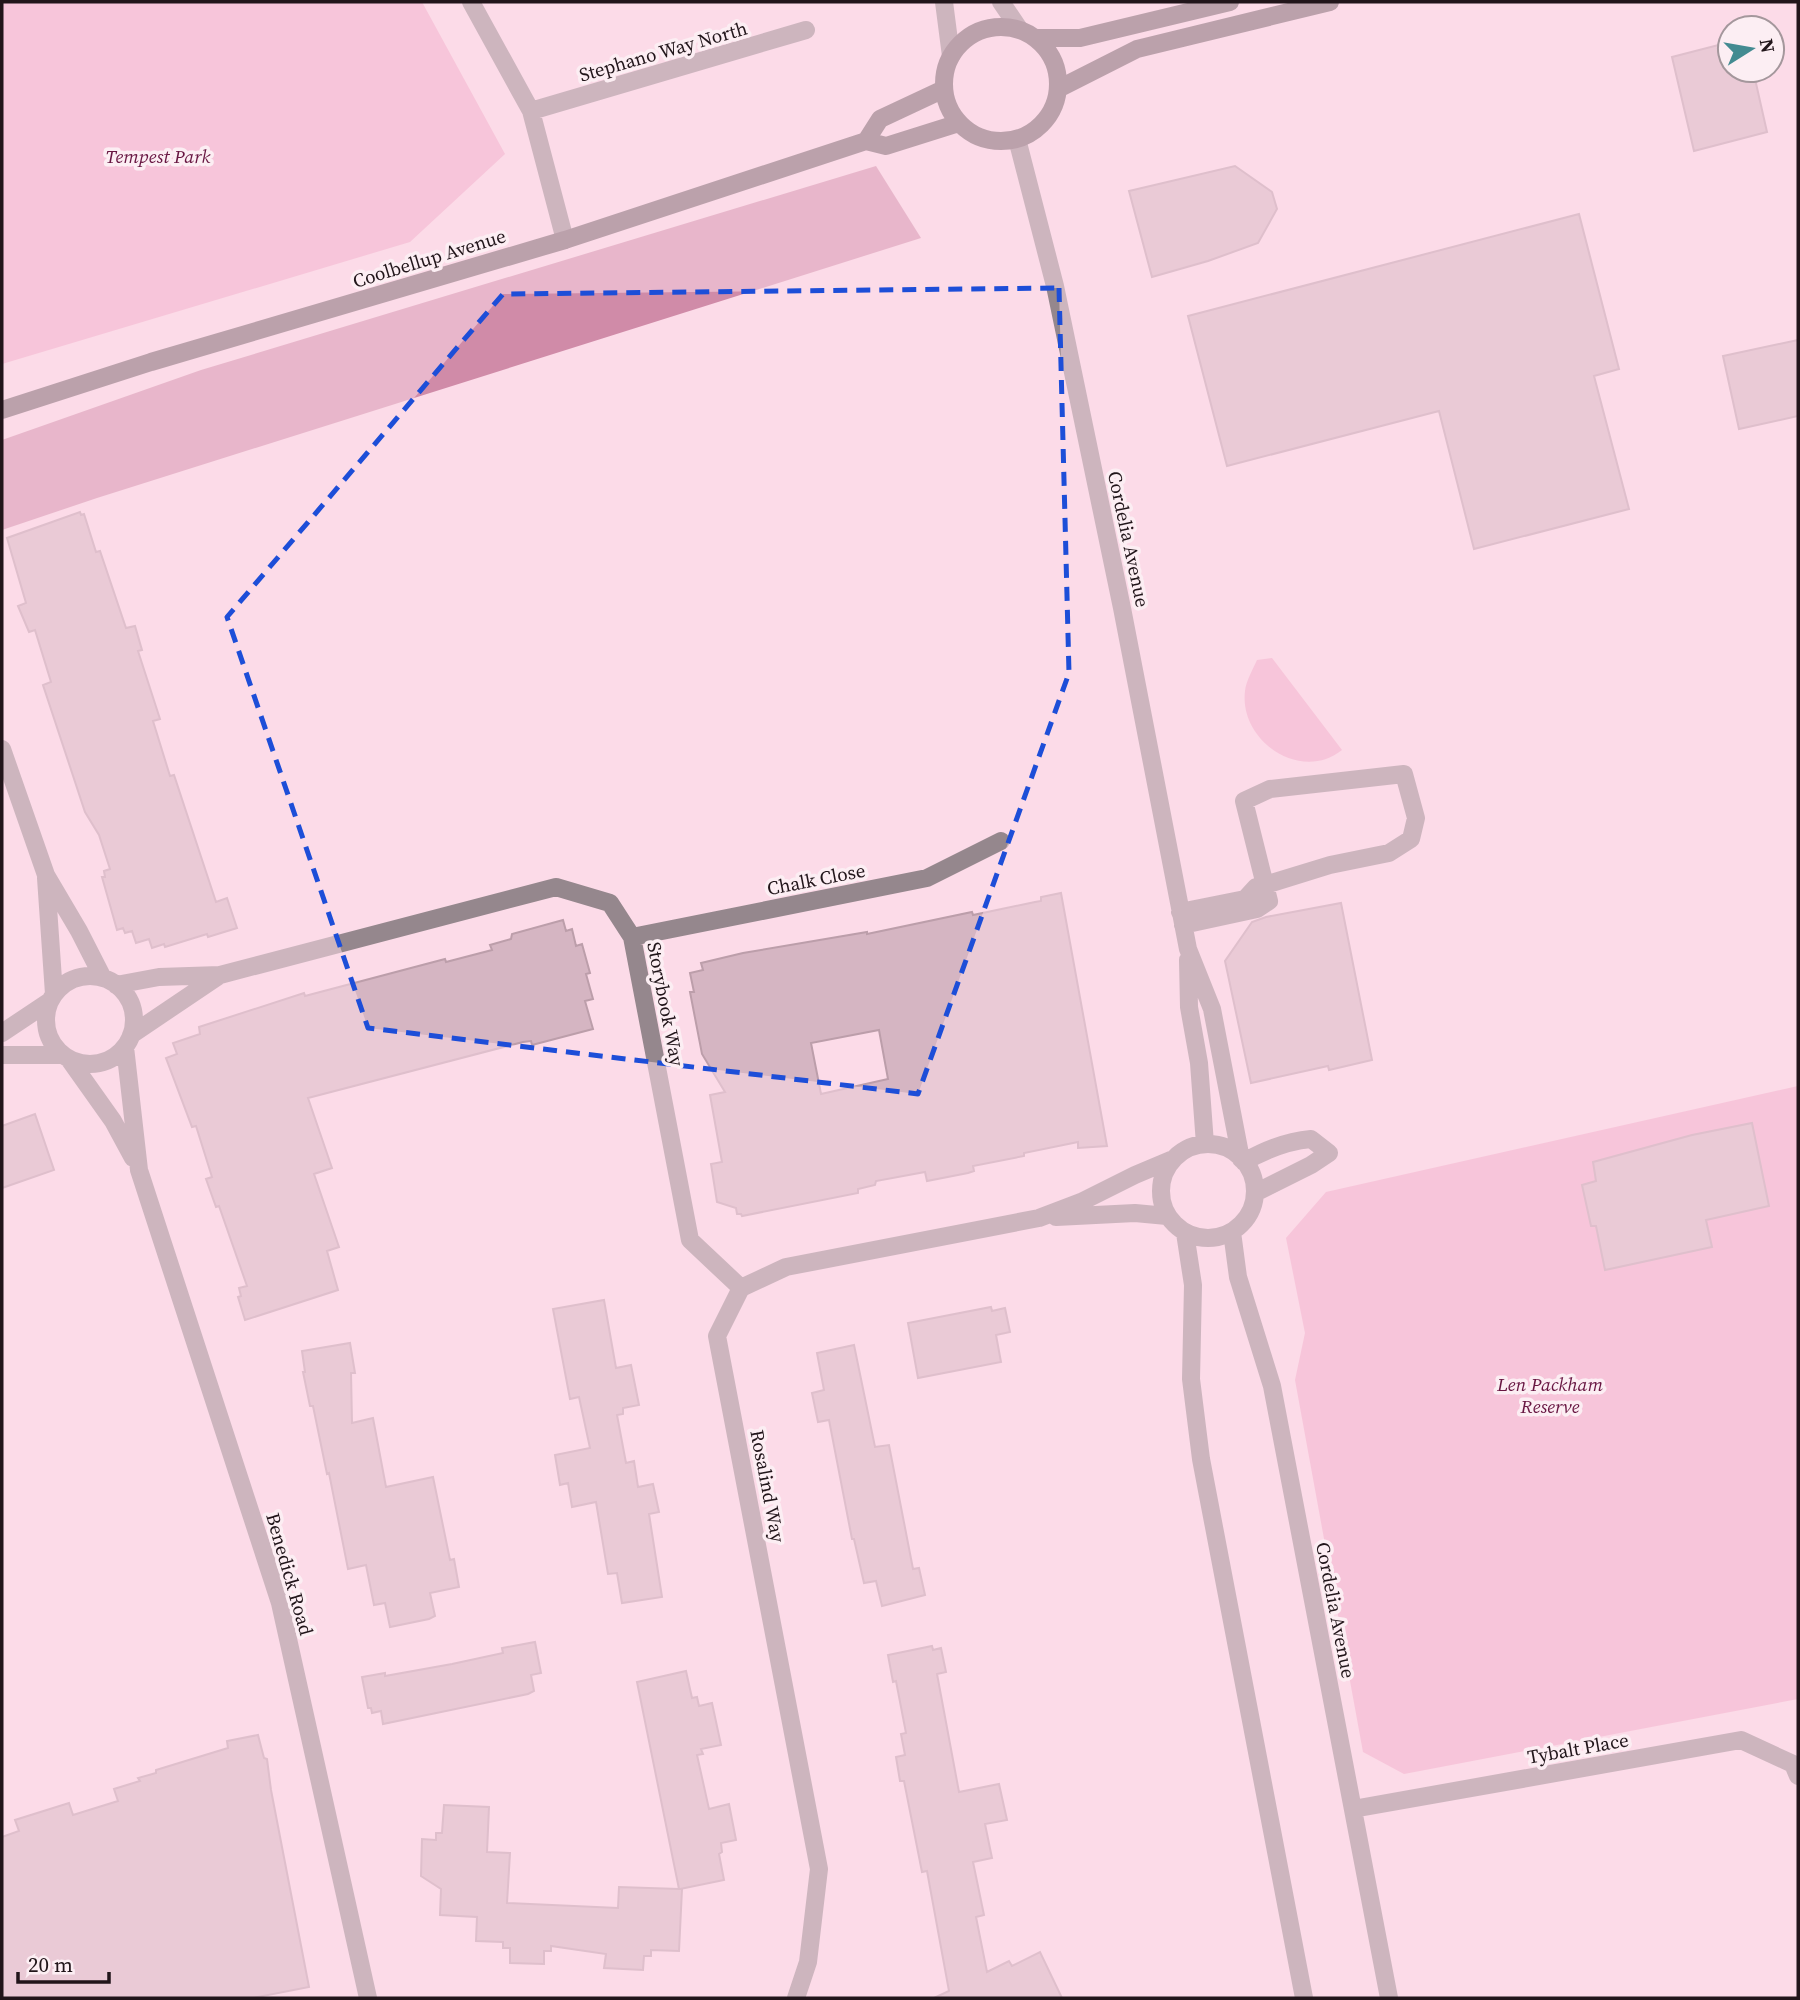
<svg xmlns="http://www.w3.org/2000/svg" width="1800" height="2000" viewBox="0 0 1800 2000" font-family="'Source Serif 4',serif">
	<rect width="100%" height="100%" fill="#fcdbe8"/>
	<!-- green -->
	<path fill="#f2abc9" d="M 2,2 L 422,2 L 505,154 L 410,242 L 2,364 Z
		M 1272,658 L 1342,750 C 1301,783 1239,741 1245,691 C 1246,681 1253,669 1257,660 Z
		M 1798,1086 L 1798,1699 L 1404,1774 L 1363,1752 L 1295,1380 L 1305,1333 L 1286,1238 L 1326,1192 Z"/>
	<!-- forest -->
	<path fill="#d08ba8" d="M 876,166 L 921,238 L 97,498 L 2,530 L 2,440 L 201,370 Z"/>
	<!-- building -->
	<path fill="#d5b5c2" stroke="#bc9eaa" stroke-width="2" fill-rule="evenodd" d="M 1730,42 L 1730,70 L 1753,70 L 1767,132 L 1694,151 L 1672,57 Z
		M 1235,166 L 1272,192 L 1277,209 L 1258,243 L 1208,261 L 1152,277 L 1129,191 Z
		M 1579,214 L 1619,369 L 1594,376 L 1629,509 L 1474,549 L 1439,411 L 1227,466 L 1188,316 Z
		M 1798,340 L 1798,416 L 1739,429 L 1723,356 Z
		M 80,512 L 81,515 L 84,514 L 96,552 L 100,551 L 126,628 L 135,626 L 142,650 L 138,651 L 160,719 L 153,721 L 170,776 L 174,775 L 216,902 L 227,898 L 237,928 L 208,937 L 207,934 L 165,947 L 164,944 L 152,948 L 149,939 L 136,943 L 132,931 L 125,933 L 123,928 L 117,930 L 102,877 L 105,877 L 104,871 L 110,869 L 99,835 L 85,812 L 43,685 L 51,682 L 35,630 L 29,632 L 18,606 L 26,603 L 7,538 Z
		M 1061,893 L 1107,1146 L 1078,1148 L 1078,1142 L 1024,1153 L 1024,1156 L 973,1166 L 974,1171 L 968,1173 L 927,1181 L 925,1172 L 876,1181 L 875,1185 L 858,1189 L 858,1193 L 742,1216 L 741,1214 L 737,1214 L 736,1208 L 717,1202 L 711,1164 L 722,1162 L 710,1095 L 725,1092 L 702,1054 L 690,992 L 694,992 L 690,973 L 703,970 L 701,963 L 743,953 L 867,932 L 867,934 L 972,912 L 973,915 L 1035,902 L 1041,901 L 1041,897 ZM 879,1030 L 888,1079 L 821,1094 L 811,1043 Z
		M 1341,903 L 1372,1060 L 1329,1070 L 1328,1066 L 1251,1083 L 1225,961 L 1252,922 L 1266,917 Z
		M 563,920 L 566,931 L 572,929 L 576,946 L 582,944 L 590,973 L 586,974 L 593,999 L 585,1001 L 593,1029 L 532,1045 L 531,1041 L 523,1042 L 308,1098 L 332,1168 L 314,1174 L 339,1247 L 327,1251 L 338,1290 L 245,1320 L 238,1297 L 241,1296 L 239,1288 L 247,1286 L 219,1206 L 216,1207 L 206,1179 L 212,1177 L 196,1126 L 192,1127 L 166,1058 L 177,1054 L 173,1043 L 200,1034 L 199,1027 L 304,993 L 305,996 L 445,959 L 446,962 L 492,950 L 490,945 L 511,939 L 512,934 Z
		M 35,1114 L 54,1170 L 2,1188 L 2,1126 Z
		M 1752,1123 L 1769,1206 L 1706,1220 L 1712,1247 L 1605,1270 L 1596,1226 L 1591,1226 L 1582,1185 L 1596,1181 L 1593,1162 L 1692,1135 Z
		M 604,1300 L 616,1368 L 631,1365 L 639,1405 L 623,1408 L 623,1414 L 617,1415 L 626,1463 L 634,1461 L 638,1487 L 653,1484 L 659,1512 L 649,1514 L 662,1597 L 622,1603 L 617,1573 L 608,1574 L 596,1502 L 572,1507 L 568,1483 L 560,1485 L 555,1455 L 590,1448 L 579,1397 L 570,1399 L 553,1309 Z
		M 991,1307 L 992,1311 L 1005,1308 L 1010,1332 L 996,1335 L 1001,1362 L 918,1378 L 908,1323 Z
		M 350,1343 L 355,1373 L 351,1373 L 352,1423 L 373,1418 L 386,1487 L 433,1477 L 450,1560 L 454,1559 L 459,1587 L 430,1593 L 435,1616 L 429,1619 L 390,1627 L 385,1603 L 374,1605 L 366,1565 L 348,1569 L 329,1473 L 327,1474 L 313,1406 L 310,1406 L 303,1372 L 305,1372 L 302,1351 Z
		M 854,1345 L 875,1447 L 889,1445 L 913,1569 L 919,1568 L 925,1595 L 882,1606 L 876,1581 L 864,1583 L 854,1539 L 852,1539 L 829,1420 L 818,1422 L 812,1393 L 824,1390 L 817,1353 Z
		M 535,1642 L 541,1673 L 531,1675 L 534,1691 L 528,1694 L 383,1724 L 381,1711 L 372,1713 L 371,1708 L 368,1708 L 362,1677 L 385,1673 L 385,1676 L 452,1664 L 503,1653 L 502,1648 Z
		M 932,1646 L 933,1650 L 941,1648 L 946,1672 L 937,1674 L 959,1792 L 999,1784 L 1007,1820 L 985,1824 L 992,1858 L 973,1862 L 984,1915 L 976,1917 L 987,1972 L 1009,1961 L 1012,1966 L 1040,1952 L 1062,1998 L 934,1998 L 949,1991 L 927,1871 L 922,1872 L 904,1781 L 900,1781 L 896,1757 L 905,1755 L 901,1734 L 906,1733 L 896,1681 L 893,1682 L 888,1655 Z
		M 686,1671 L 692,1698 L 697,1697 L 699,1706 L 712,1703 L 721,1745 L 701,1749 L 703,1754 L 697,1755 L 709,1809 L 729,1804 L 736,1840 L 721,1843 L 722,1852 L 719,1854 L 724,1880 L 680,1889 L 682,1889 L 679,1951 L 651,1950 L 651,1956 L 644,1956 L 643,1970 L 604,1968 L 606,1954 L 551,1946 L 551,1951 L 544,1951 L 544,1964 L 510,1963 L 510,1948 L 503,1948 L 503,1942 L 476,1941 L 477,1917 L 440,1915 L 441,1889 L 421,1876 L 422,1839 L 436,1840 L 436,1833 L 442,1833 L 444,1805 L 489,1807 L 487,1852 L 510,1853 L 507,1903 L 618,1908 L 619,1887 L 679,1889 L 637,1682 Z
		M 258,1735 L 264,1758 L 267,1759 L 271,1790 L 309,1987 L 253,1998 L 2,1998 L 2,1837 L 19,1831 L 15,1820 L 69,1803 L 73,1815 L 118,1801 L 114,1789 L 140,1781 L 138,1778 L 156,1773 L 156,1770 L 228,1748 L 227,1741 Z"/>
	<g fill="none" stroke-linecap="round" stroke-linejoin="round">
		<!-- street -->
		<path stroke="#95878d" stroke-width="18" d="M 471,2 L 531,111 L 565,240
			M 944,2 L 951,56
			M 1001,2 L 1020,30
			M 531,111 L 806,30
			M 1017,139 L 1055,286 L 1122,608 L 1188,949 L 1212,1009 L 1241,1159
			M 2,749 L 46,875 L 79,931 L 103,978
			M 46,878 L 54,994
			M 1180,912 L 1245,899 L 1256,887 L 1265,885 L 1330,865 L 1389,853 L 1411,839 L 1416,818 L 1404,774 L 1270,789 L 1244,801 L 1269,901 L 1257,909 L 1183,925
			M 632,937 L 927,878 L 1001,841
			M 1188,960 L 1189,1007 L 1199,1063 L 1205,1144
			M46 1020a44 44 0 1 1 88 0a44 44 0 1 1-88 0Z
			M 116,985 L 159,977 L 220,975 L 556,887 L 610,903 L 632,937 L 690,1240 L 741,1288
			M 2,1033 L 50,1001
			M 131,1035 L 220,975
			M 125,1047 L 139,1170 L 280,1603 L 368,1998
			M 2,1055 L 63,1055
			M 69,1059 L 113,1121 L 133,1158
			M1161 1191a47 47 0 1 1 94 0a47 47 0 1 1-94 0Z
			M 1244,1162 C 1265,1150 1287,1141 1311,1139 L 1329,1153 L 1311,1165 L 1255,1193
			M 1056,1217 L 1135,1213 L 1167,1216
			M 1232,1232 L 1238,1277 L 1272,1386 L 1389,1998
			M 1185,1233 L 1193,1285 L 1191,1379 L 1201,1459 L 1304,1998
			M 1353,1809 L 1741,1740 L 1793,1764 L 1798,1776
			M 796,1998 L 808,1962 L 819,1869 L 717,1336 L 741,1288 L 786,1267 L 1039,1218 L 1081,1202 L 1135,1175 L 1173,1159"/>
		<!-- secondary -->
		<path stroke="#6e5b63" stroke-width="18" d="M944 84a57 57 0 1 1 114 0a57 57 0 1 1-114 0Z
			M 1035,38 L 1080,38 L 1230,2
			M 1058,89 L 1137,49 L 1330,2
			M 866,141 L 880,119 L 944,89
			M 2,410 L 151,362 L 565,240 L 866,141 L 886,146 L 959,123"/>
	</g>
	<!-- marked area -->
	<path d="M0 0H1800V2000H0ZM 1059,288 L 1069,673 L 918,1094 L 368,1028 L 227,617 L 503,294 Z" fill="#fcdbe8" fill-opacity=".55" fill-rule="evenodd"/>
	<path fill="none" stroke="#1d4ed8" stroke-width="5" stroke-dasharray="14 9" stroke-linejoin="round" d="M 1059,288 L 1069,673 L 918,1094 L 368,1028 L 227,617 L 503,294 Z"/>
	<g text-anchor="middle" stroke-width="7" stroke-linejoin="round" paint-order="stroke">
		<!-- street labels -->
		<g font-size="19" fill="#21151a" stroke="#fceef3">
			<text transform="translate(663 51) rotate(-16)" y="7">Stephano Way North</text>
			<text transform="translate(429 258) rotate(-17)" y="7">Coolbellup Avenue</text>
			<text transform="translate(1129 539) rotate(78)" y="7">Cordelia Avenue</text>
			<text transform="translate(816 879) rotate(-11)" y="7">Chalk Close</text>
			<text transform="translate(666 1004) rotate(79)" y="7">Storybook Way</text>
			<text transform="translate(768 1486) rotate(79)" y="7">Rosalind Way</text>
			<text transform="translate(290 1574) rotate(74)" y="7">Benedick Road</text>
			<text transform="translate(1336 1610) rotate(79)" y="7">Cordelia Avenue</text>
			<text transform="translate(1578 1748) rotate(-10)" y="7">Tybalt Place</text>
		</g>
		<!-- park labels -->
		<g font-size="19" font-style="italic" fill="#681642" stroke="#fceef3">
			<text x="158" y="163">Tempest Park</text>
			<text x="1550" y="1391">Len Packham<tspan x="1550" dy="22">Reserve</tspan></text>
		</g>
	</g>
	<!-- border -->
	<rect width="1800" height="2000" fill="none" stroke="#21151a" stroke-width="7"/>
	<!-- north arrow -->
	<g transform="translate(1751 49) rotate(79)"><circle r="33" fill="#fceef3" stroke="#a4979c" stroke-width="2"/>
	<path d="M0-5L12 26L0 18L-12 26Z" fill="#438b91"/>
	<text y="-10" font-size="19" font-weight="bold" text-anchor="middle" fill="#21151a">N</text>
	</g>
	<!-- scale -->
	<path d="M18 1972v10h91v-10" fill="none" stroke="#21151a" stroke-width="3.5"/>
	<text x="28" y="1972" font-size="21" fill="#21151a" stroke="#fceef3" stroke-width="5" paint-order="stroke">20 m</text>
</svg>
